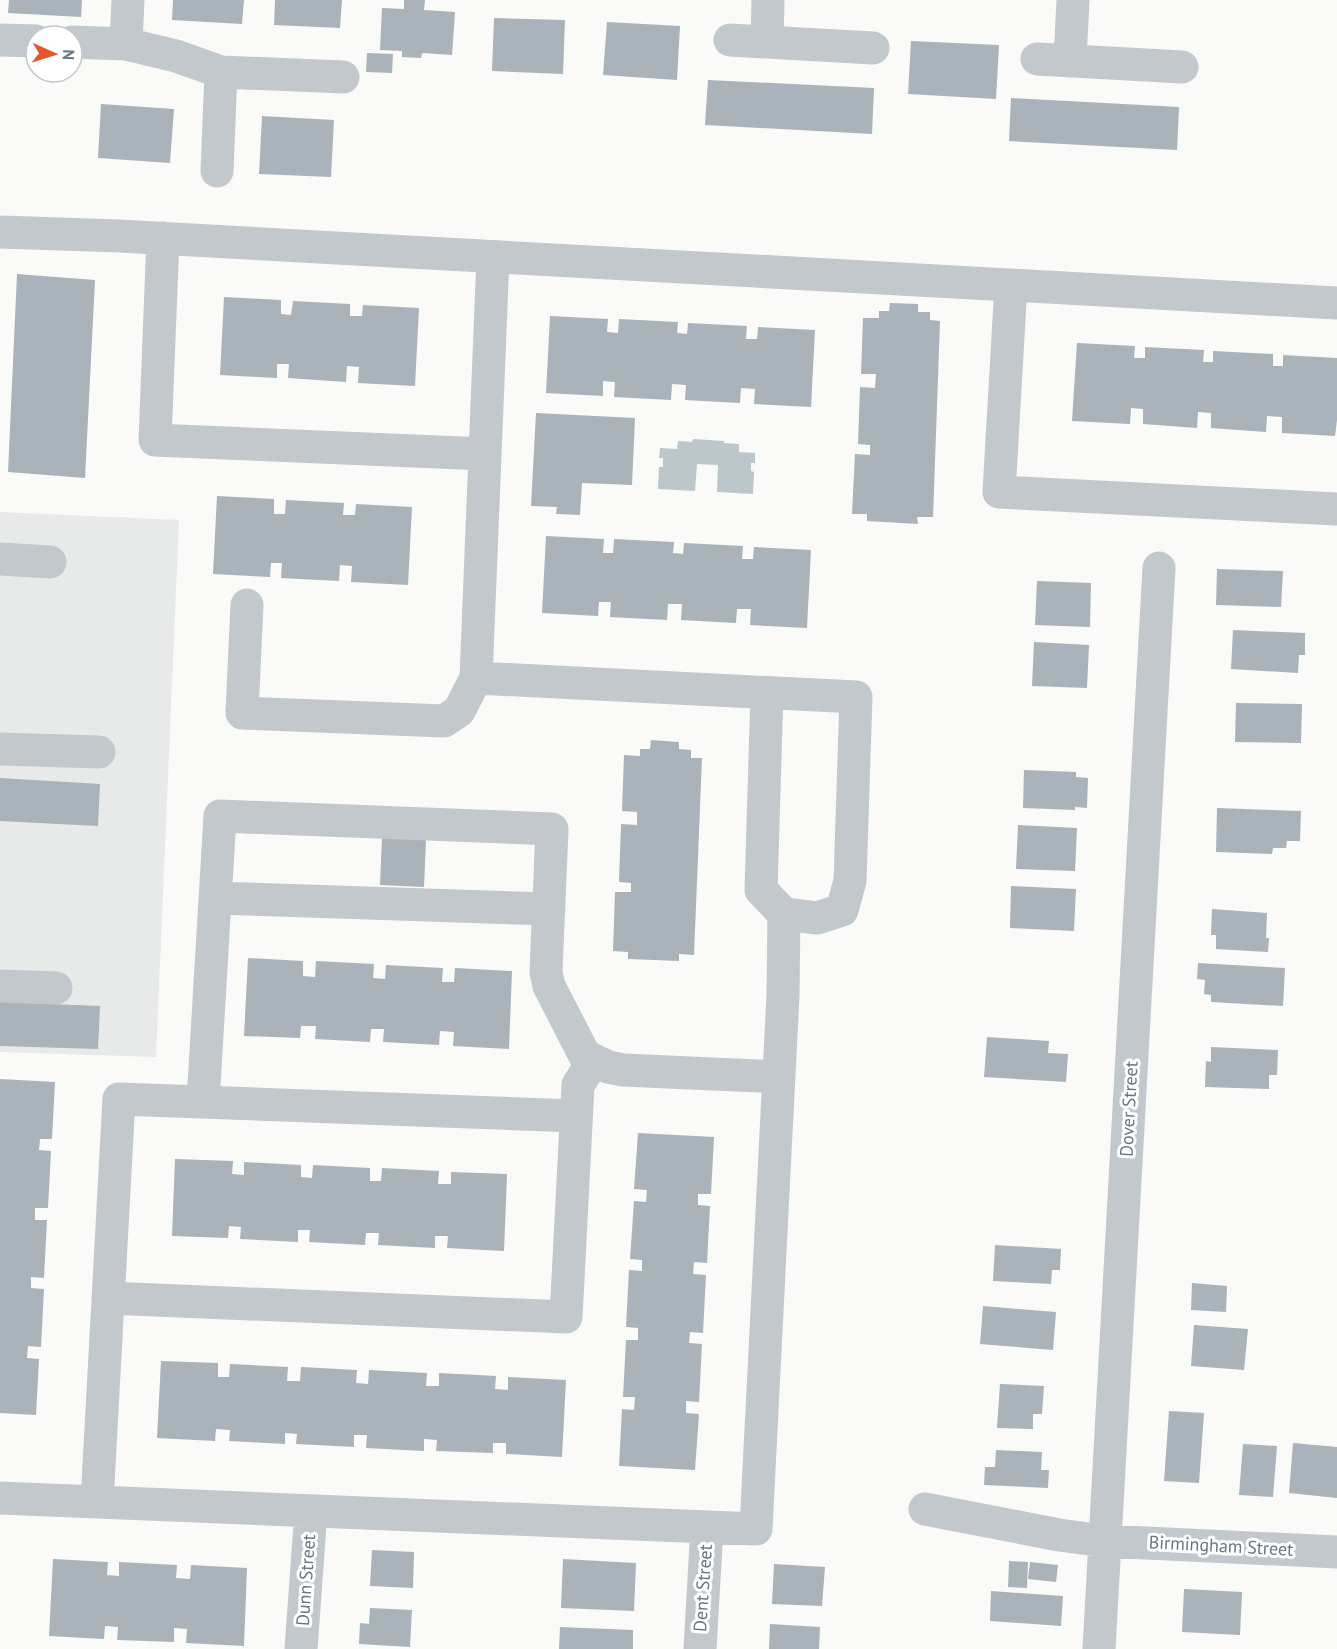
<svg xmlns="http://www.w3.org/2000/svg" width="1337" height="1649" viewBox="0 0 1337 1649" font-family="'PT Sans',sans-serif">
	<rect width="100%" height="100%" fill="#fafaf8"/>
	<!-- built -->
	<path fill="#e8e9e9" d="M 0,512 L 179,520 L 156,1057 L 0,1052 Z"/>
	<!-- water -->
	<path fill="#bbc7cb" d="M 693,439 L 724,441 L 724,443 L 739,444 L 739,452 L 755,453 L 755,463 L 751,463 L 751,471 L 754,472 L 753,494 L 717,492 L 718,465 L 697,464 L 695,491 L 658,489 L 659,467 L 663,467 L 663,458 L 659,458 L 660,448 L 677,449 L 678,441 L 692,442 Z"/>
	<!-- building -->
	<path fill="#aab3b9" d="M 9,0 L 82,0 L 81,17 L 8,13 Z
		M 173,0 L 244,0 L 242,24 L 172,20 Z
		M 275,0 L 342,0 L 340,28 L 274,25 Z
		M 404,0 L 425,0 L 424,10 L 455,12 L 452,55 L 422,53 L 421,58 L 402,57 L 402,51 L 380,50 L 382,8 L 404,9 Z
		M 494,18 L 565,20 L 563,74 L 492,71 Z
		M 607,22 L 680,26 L 677,80 L 603,75 Z
		M 911,41 L 999,45 L 996,99 L 908,94 Z
		M 367,53 L 393,54 L 392,73 L 366,72 Z
		M 708,80 L 874,88 L 872,134 L 705,125 Z
		M 1011,98 L 1179,107 L 1177,150 L 1009,141 Z
		M 101,104 L 174,109 L 170,163 L 98,158 Z
		M 262,116 L 334,120 L 331,177 L 259,174 Z
		M 17,274 L 95,280 L 85,478 L 8,472 Z
		M 224,297 L 281,300 L 281,314 L 291,315 L 293,301 L 350,304 L 350,316 L 362,316 L 363,305 L 419,308 L 415,386 L 358,383 L 359,367 L 347,366 L 346,382 L 288,378 L 289,364 L 277,364 L 277,378 L 220,375 Z
		M 890,303 L 918,304 L 918,312 L 930,312 L 930,320 L 940,321 L 933,517 L 917,517 L 918,524 L 867,521 L 867,514 L 852,514 L 855,454 L 870,455 L 870,445 L 858,444 L 860,387 L 875,388 L 876,374 L 861,374 L 863,318 L 879,318 L 879,311 L 889,311 Z
		M 550,316 L 608,319 L 607,332 L 618,333 L 619,319 L 678,322 L 677,333 L 687,334 L 688,323 L 747,326 L 746,339 L 757,339 L 758,327 L 815,330 L 811,407 L 754,404 L 755,389 L 741,388 L 740,403 L 685,400 L 686,385 L 672,384 L 671,400 L 614,397 L 615,382 L 603,381 L 603,396 L 546,393 Z
		M 1077,343 L 1135,346 L 1134,358 L 1145,358 L 1145,347 L 1204,350 L 1203,362 L 1213,362 L 1213,351 L 1273,354 L 1273,366 L 1283,366 L 1283,355 L 1337,358 L 1337,420 L 1335,436 L 1282,433 L 1282,417 L 1267,416 L 1266,432 L 1211,428 L 1211,413 L 1198,412 L 1197,428 L 1143,424 L 1143,409 L 1131,408 L 1130,424 L 1072,421 Z
		M 536,413 L 635,418 L 632,485 L 582,483 L 580,515 L 556,514 L 557,507 L 531,506 Z
		M 217,496 L 274,499 L 274,514 L 285,514 L 286,500 L 344,503 L 343,515 L 355,515 L 356,504 L 412,507 L 408,585 L 351,582 L 352,566 L 340,565 L 339,581 L 281,578 L 282,563 L 271,563 L 270,577 L 213,574 Z
		M 546,536 L 604,539 L 603,553 L 613,553 L 614,539 L 674,542 L 673,553 L 683,554 L 684,543 L 743,546 L 742,559 L 753,559 L 754,547 L 811,550 L 807,628 L 750,625 L 751,609 L 737,609 L 736,623 L 681,620 L 682,604 L 668,604 L 667,620 L 610,617 L 611,602 L 599,602 L 598,616 L 542,613 Z
		M 1217,569 L 1283,571 L 1281,607 L 1216,605 Z
		M 1037,581 L 1091,583 L 1090,627 L 1035,625 Z
		M 1233,630 L 1305,633 L 1305,655 L 1299,655 L 1298,673 L 1231,669 Z
		M 1034,642 L 1089,645 L 1087,688 L 1032,686 Z
		M 1236,703 L 1302,704 L 1301,743 L 1235,742 Z
		M 651,740 L 679,742 L 679,749 L 691,750 L 691,758 L 702,758 L 694,955 L 679,954 L 679,961 L 628,959 L 628,952 L 613,951 L 615,892 L 631,892 L 631,883 L 619,882 L 621,824 L 637,825 L 637,812 L 622,811 L 624,755 L 640,756 L 640,749 L 650,749 Z
		M 1024,770 L 1076,772 L 1076,777 L 1088,778 L 1087,808 L 1075,807 L 1075,810 L 1023,808 Z
		M 0,778 L 100,784 L 98,826 L 0,821 Z
		M 1217,808 L 1301,811 L 1300,841 L 1287,841 L 1286,848 L 1273,848 L 1272,854 L 1216,852 Z
		M 1018,825 L 1077,828 L 1075,871 L 1016,869 Z
		M 382,837 L 426,840 L 424,887 L 380,885 Z
		M 1011,886 L 1076,889 L 1074,931 L 1010,928 Z
		M 1212,909 L 1267,913 L 1266,938 L 1269,938 L 1268,952 L 1216,949 L 1216,935 L 1211,935 Z
		M 248,958 L 303,961 L 303,976 L 315,977 L 316,961 L 374,964 L 373,978 L 385,979 L 386,965 L 443,968 L 442,982 L 454,982 L 455,968 L 512,971 L 509,1049 L 453,1046 L 454,1032 L 440,1031 L 439,1045 L 383,1042 L 384,1029 L 371,1029 L 370,1042 L 315,1039 L 316,1026 L 301,1026 L 300,1038 L 244,1036 Z
		M 1198,963 L 1285,968 L 1283,1006 L 1211,1002 L 1211,995 L 1204,994 L 1205,980 L 1197,979 Z
		M 0,1002 L 100,1006 L 98,1049 L 0,1046 Z
		M 987,1037 L 1049,1041 L 1048,1053 L 1068,1054 L 1066,1082 L 984,1077 Z
		M 1211,1047 L 1278,1050 L 1277,1075 L 1269,1075 L 1269,1089 L 1205,1087 L 1206,1061 L 1211,1062 Z
		M 0,1079 L 55,1082 L 52,1139 L 40,1139 L 39,1150 L 51,1151 L 48,1208 L 35,1208 L 35,1220 L 47,1220 L 44,1278 L 31,1277 L 31,1288 L 44,1289 L 41,1347 L 28,1346 L 27,1358 L 39,1359 L 36,1415 L 0,1413 Z
		M 638,1133 L 714,1137 L 711,1194 L 698,1194 L 698,1205 L 710,1206 L 707,1263 L 694,1262 L 693,1274 L 706,1275 L 703,1333 L 690,1332 L 689,1343 L 702,1344 L 699,1402 L 686,1401 L 686,1413 L 699,1414 L 695,1470 L 619,1466 L 622,1409 L 634,1410 L 635,1397 L 623,1397 L 626,1340 L 638,1340 L 638,1328 L 626,1327 L 629,1270 L 642,1271 L 642,1260 L 630,1259 L 634,1201 L 646,1202 L 647,1190 L 634,1189 Z
		M 175,1159 L 233,1161 L 232,1174 L 244,1175 L 244,1162 L 301,1165 L 301,1177 L 312,1178 L 313,1165 L 370,1168 L 370,1181 L 381,1181 L 382,1168 L 439,1171 L 438,1184 L 451,1184 L 451,1172 L 507,1174 L 504,1251 L 447,1248 L 448,1236 L 435,1236 L 435,1248 L 378,1245 L 379,1233 L 366,1233 L 365,1245 L 309,1242 L 310,1230 L 298,1230 L 298,1242 L 240,1239 L 241,1227 L 229,1226 L 228,1238 L 172,1236 Z
		M 995,1245 L 1061,1249 L 1060,1270 L 1052,1270 L 1051,1284 L 993,1281 Z
		M 1192,1283 L 1227,1286 L 1226,1312 L 1191,1310 Z
		M 983,1306 L 1056,1312 L 1053,1350 L 980,1344 Z
		M 1194,1325 L 1248,1329 L 1244,1370 L 1191,1366 Z
		M 161,1361 L 218,1363 L 218,1377 L 229,1377 L 230,1364 L 288,1367 L 287,1381 L 300,1381 L 301,1367 L 357,1370 L 356,1383 L 368,1384 L 369,1370 L 427,1373 L 426,1386 L 439,1386 L 439,1373 L 496,1376 L 495,1389 L 508,1390 L 508,1377 L 566,1380 L 562,1457 L 506,1454 L 506,1443 L 493,1443 L 493,1453 L 436,1451 L 437,1440 L 424,1439 L 424,1451 L 366,1448 L 367,1435 L 354,1435 L 354,1447 L 296,1444 L 297,1434 L 285,1433 L 285,1444 L 229,1441 L 230,1430 L 216,1429 L 215,1441 L 157,1438 Z
		M 1000,1384 L 1044,1386 L 1042,1414 L 1033,1414 L 1033,1429 L 997,1428 Z
		M 1169,1411 L 1204,1413 L 1199,1483 L 1164,1481 Z
		M 1293,1443 L 1337,1447 L 1337,1498 L 1289,1493 Z
		M 1243,1444 L 1277,1446 L 1273,1497 L 1239,1495 Z
		M 996,1450 L 1042,1452 L 1041,1470 L 1049,1470 L 1048,1488 L 984,1485 L 985,1467 L 995,1467 Z
		M 372,1550 L 414,1552 L 413,1588 L 370,1586 Z
		M 53,1559 L 108,1562 L 107,1575 L 119,1576 L 119,1562 L 177,1565 L 176,1578 L 190,1579 L 191,1565 L 247,1568 L 244,1646 L 186,1643 L 187,1629 L 174,1628 L 174,1642 L 117,1640 L 118,1627 L 105,1626 L 104,1639 L 49,1636 Z
		M 563,1559 L 636,1563 L 634,1611 L 561,1608 Z
		M 1009,1561 L 1028,1562 L 1027,1588 L 1008,1587 Z
		M 1030,1562 L 1058,1565 L 1056,1582 L 1028,1579 Z
		M 774,1564 L 825,1567 L 822,1606 L 772,1604 Z
		M 1184,1589 L 1242,1592 L 1240,1635 L 1182,1632 Z
		M 991,1591 L 1063,1596 L 1061,1626 L 990,1621 Z
		M 370,1608 L 412,1610 L 410,1647 L 359,1644 L 360,1623 L 369,1624 Z
		M 770,1624 L 820,1627 L 819,1649 L 769,1649 Z
		M 560,1627 L 633,1630 L 633,1649 L 559,1649 Z"/>
	<g fill="none" stroke-linecap="round" stroke-linejoin="round">
		<!-- minor -->
		<path stroke="#c3c8cc" stroke-width="33" d="M 0,40 L 36,41
			M 730,40 L 873,48
			M 72,42 L 126,44 L 176,56 L 221,72 L 343,77
			M 767,42 L 768,0
			M 126,44 L 128,0
			M 1037,59 L 1182,67
			M 1070,61 L 1073,0
			M 217,171 L 221,72
			M 0,232 L 119,236 L 1337,303
			M 163,238 L 155,440 L 485,454
			M 1011,285 L 999,492 L 1337,509
			M 0,559 L 50,562
			M 247,605 L 242,713 L 444,721 L 459,711 L 476,678 L 493,257
			M 476,678 L 856,697 L 850,881 L 842,910 L 817,918 L 784,914 L 761,890 L 767,693
			M 0,749 L 99,752
			M 215,898 L 549,909
			M 0,986 L 56,988
			M 203,1102 L 220,816 L 552,829 L 546,972 L 549,986 L 585,1056 L 608,1067 L 623,1070 L 779,1077
			M 108,1298 L 566,1317 L 578,1085 L 594,1060
			M 0,1498 L 756,1529 L 783,995 L 784,914
			M 97,1502 L 119,1099 L 576,1116
			M 925,1509 L 1059,1535 L 1104,1541 L 1337,1552
			M 301,1649 L 311,1511
			M 700,1649 L 707,1527
			M 1099,1649 L 1159,568"/>
	</g>
	<g text-anchor="middle" stroke-width="6" stroke-linejoin="round" paint-order="stroke">
		<!-- street labels -->
		<g font-size="18" fill="#657683" stroke="#fff">
			<text transform="translate(1129 1109) rotate(-87)" y="6">Dover Street</text>
			<text transform="translate(1221 1546) rotate(3)" y="6">Birmingham Street</text>
			<text transform="translate(306 1580) rotate(-86)" y="6">Dunn Street</text>
			<text transform="translate(703 1588) rotate(-86)" y="6">Dent Street</text>
		</g>
	</g>
	<!-- north arrow -->
	<g transform="translate(54 54) rotate(93)"><circle r="28" fill="#ffffff" stroke="#c1c8cd" stroke-width="1.5"/>
	<path d="M0-4.5L10 22L0 15L-10 22Z" fill="#e4572e"/>
	<text y="-9" font-size="16" font-weight="bold" text-anchor="middle" fill="#657683">N</text>
	</g>
</svg>
